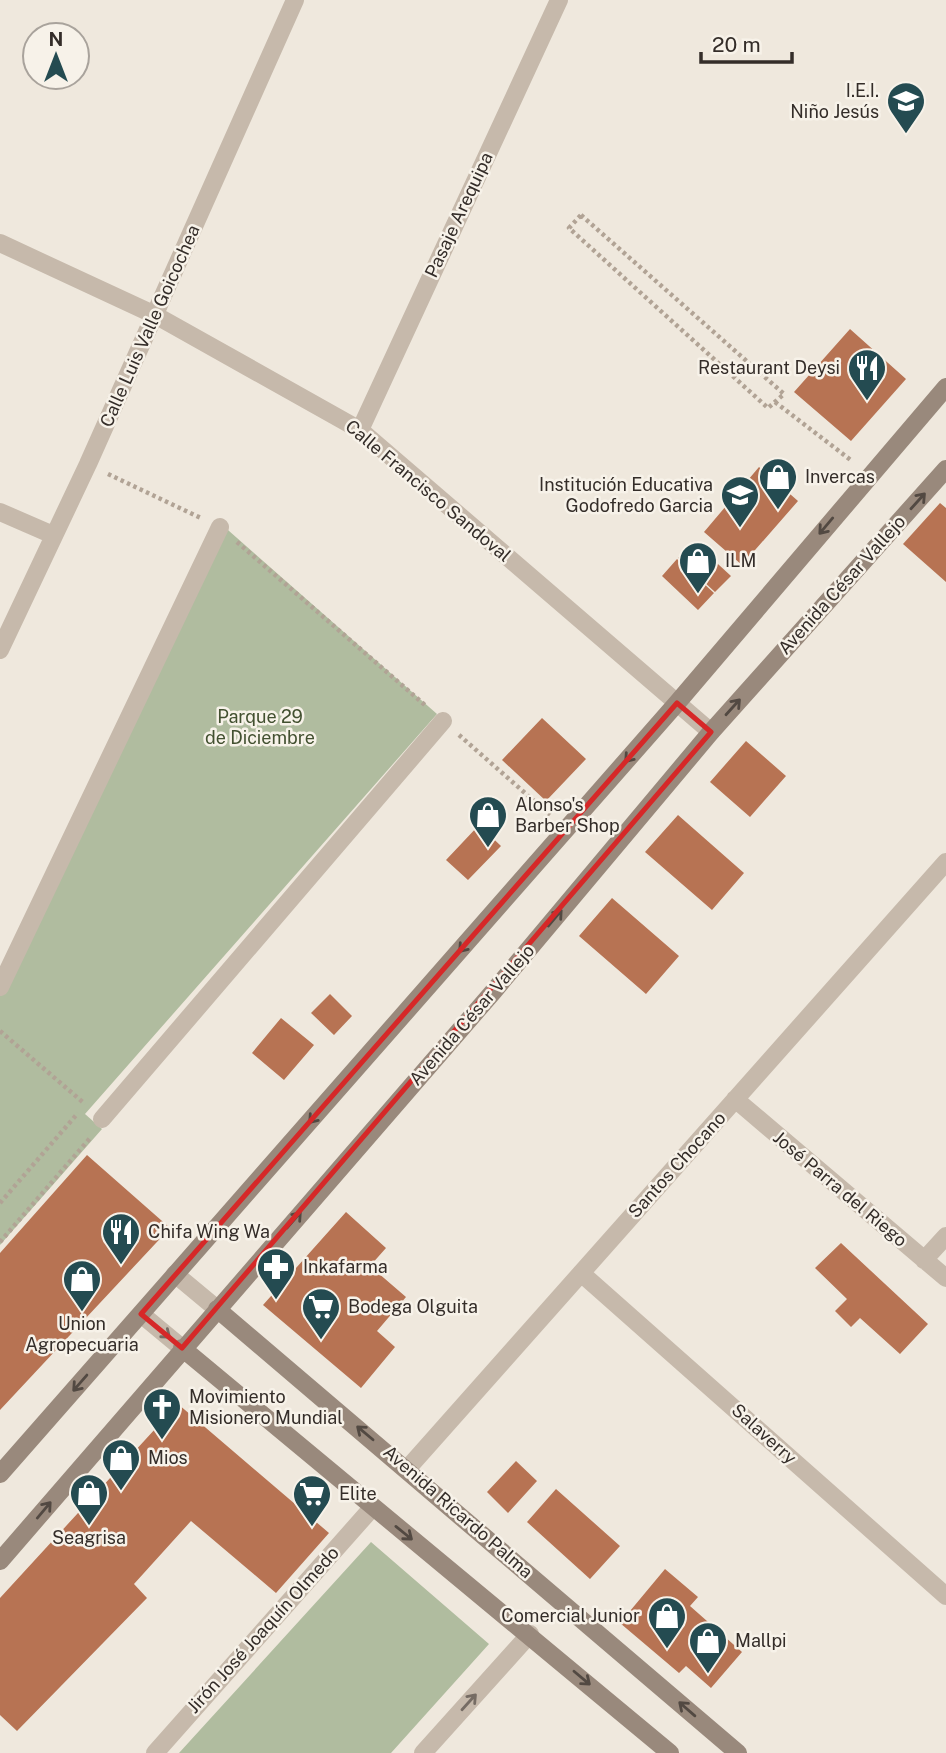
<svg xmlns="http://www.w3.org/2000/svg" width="946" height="1753" viewBox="0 0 946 1753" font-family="'Public Sans',sans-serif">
	<rect width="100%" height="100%" fill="#efe8dd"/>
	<!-- green -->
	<path fill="#b0bc9f" d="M 220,523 L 437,714 L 85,1114 L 102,1129 L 0,1245 L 0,982 Z
		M 371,1542 L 489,1644 L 391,1753 L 179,1753 Z"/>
	<!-- building -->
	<path fill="#b77353" d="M 850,329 L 906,379 L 851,441 L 794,392 Z
		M 759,467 L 798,501 L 742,565 L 704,532 Z
		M 940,503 L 946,508 L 946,582 L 903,544 Z
		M 694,542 L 731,576 L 715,592 L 678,558 Z
		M 677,559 L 714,593 L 698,610 L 662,576 Z
		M 542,718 L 586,759 L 546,801 L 502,760 Z
		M 746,741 L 786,776 L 750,817 L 710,782 Z
		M 678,815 L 744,873 L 712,910 L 645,852 Z
		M 479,825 L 501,846 L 468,880 L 446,860 Z
		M 612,898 L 679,956 L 646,994 L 579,936 Z
		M 330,994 L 352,1016 L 334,1035 L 311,1013 Z
		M 281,1018 L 314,1045 L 284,1080 L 252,1053 Z
		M 87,1155 L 170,1228 L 0,1410 L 0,1253 Z
		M 346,1212 L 386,1248 L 370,1266 L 406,1297 L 377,1331 L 395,1347 L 361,1388 L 263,1305 Z
		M 841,1243 L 928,1324 L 900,1354 L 860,1318 L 851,1327 L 835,1311 L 847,1299 L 815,1268 Z
		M 178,1404 L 329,1533 L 276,1593 L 191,1521 L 134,1584 L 147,1598 L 17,1731 L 0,1715 L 0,1598 Z
		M 516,1461 L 537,1481 L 508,1513 L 487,1492 Z
		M 556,1489 L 620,1546 L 590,1579 L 527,1522 Z
		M 665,1569 L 698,1597 L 690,1606 L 742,1652 L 711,1688 L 686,1666 L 679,1673 L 620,1623 Z"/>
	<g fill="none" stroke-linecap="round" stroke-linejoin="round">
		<!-- path -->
		<path stroke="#b1a395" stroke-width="4.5" stroke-dasharray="3.5 3.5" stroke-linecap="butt" d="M 581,215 L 784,394 L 768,408 L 569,228 Z
			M 775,402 L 852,461
			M 108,474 L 201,518
			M 237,542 L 426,706
			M 459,735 L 550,815
			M 0,1031 L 85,1104
			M 0,1203 L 78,1113
			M 0,1242 L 91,1137"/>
		<!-- pedestrian -->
		<path stroke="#c6b9ab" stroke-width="18" d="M 0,987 L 220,527
			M 102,1119 L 443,721"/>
		<!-- minor -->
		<path stroke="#c6b9ab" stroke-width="18" d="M 0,243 L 155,315 L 360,430 L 711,732
			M 360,430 L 559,0
			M 0,512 L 53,535
			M 0,650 L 88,464 L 295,0
			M 735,1099 L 946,1278
			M 924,1260 L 946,1236
			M 581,1273 L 946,1596
			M 408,1468 L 946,862
			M 155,1753 L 372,1508
			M 423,1753 L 530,1634"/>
		<!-- tertiary -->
		<path stroke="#c6b9ab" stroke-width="18" d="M 175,1274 L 217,1309
			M 141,1314 L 182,1348"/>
		<!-- secondary -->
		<path stroke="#99897c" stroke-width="18" d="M 217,1309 L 738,1753
			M 182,1348 L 670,1753
			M 0,1474 L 677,703 L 946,387
			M 0,1561 L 493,992 L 711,732 L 946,469"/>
	</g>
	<!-- one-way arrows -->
	<defs><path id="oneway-shaft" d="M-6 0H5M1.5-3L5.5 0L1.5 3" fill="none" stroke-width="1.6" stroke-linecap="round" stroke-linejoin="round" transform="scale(1.75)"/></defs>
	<g stroke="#524942">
		<use href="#oneway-shaft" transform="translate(918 501) rotate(-48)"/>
		<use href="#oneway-shaft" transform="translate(826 526) rotate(130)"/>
		<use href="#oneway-shaft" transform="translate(733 707) rotate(-48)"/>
		<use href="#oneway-shaft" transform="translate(632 754) rotate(131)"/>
		<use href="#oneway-shaft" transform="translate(555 918) rotate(-50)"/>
		<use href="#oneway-shaft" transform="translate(466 944) rotate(131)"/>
		<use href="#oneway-shaft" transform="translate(316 1115) rotate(131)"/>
		<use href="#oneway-shaft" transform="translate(294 1220) rotate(-49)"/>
		<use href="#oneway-shaft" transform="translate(80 1383) rotate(131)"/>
		<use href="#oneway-shaft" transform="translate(365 1433) rotate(-140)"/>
		<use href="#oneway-shaft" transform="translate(44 1510) rotate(-50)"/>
		<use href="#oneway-shaft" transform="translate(404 1533) rotate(39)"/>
		<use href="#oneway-shaft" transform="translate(582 1678) rotate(40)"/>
		<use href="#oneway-shaft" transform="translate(687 1709) rotate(-139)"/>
	</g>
	<g stroke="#766c64">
		<use href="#oneway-shaft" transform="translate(162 1331) rotate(39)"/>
		<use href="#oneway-shaft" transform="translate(469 1702) rotate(-48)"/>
	</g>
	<!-- marked area -->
	<path fill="none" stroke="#d62828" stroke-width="5" stroke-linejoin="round" d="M 677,703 L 711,732 L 182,1348 L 141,1314 Z"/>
	<!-- icons -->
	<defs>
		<symbol id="school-pin" viewBox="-11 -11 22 30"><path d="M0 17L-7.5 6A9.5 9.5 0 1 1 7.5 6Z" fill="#244b51" stroke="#f7f2e9"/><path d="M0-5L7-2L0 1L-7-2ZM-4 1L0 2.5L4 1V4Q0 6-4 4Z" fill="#fff"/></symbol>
		<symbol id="restaurant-pin" viewBox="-11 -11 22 30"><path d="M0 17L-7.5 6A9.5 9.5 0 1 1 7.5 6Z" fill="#244b51" stroke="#f7f2e9"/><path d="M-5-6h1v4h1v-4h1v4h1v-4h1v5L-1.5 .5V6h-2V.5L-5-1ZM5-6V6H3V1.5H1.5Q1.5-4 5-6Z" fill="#fff"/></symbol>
		<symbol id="shop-pin" viewBox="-11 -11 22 30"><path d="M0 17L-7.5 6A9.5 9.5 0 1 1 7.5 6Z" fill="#244b51" stroke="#f7f2e9"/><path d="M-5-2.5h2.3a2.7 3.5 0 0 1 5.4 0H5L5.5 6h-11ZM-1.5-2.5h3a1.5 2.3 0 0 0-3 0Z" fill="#fff"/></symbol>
		<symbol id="pharmacy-pin" viewBox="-11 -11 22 30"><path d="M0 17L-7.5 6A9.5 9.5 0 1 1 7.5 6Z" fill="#244b51" stroke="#f7f2e9"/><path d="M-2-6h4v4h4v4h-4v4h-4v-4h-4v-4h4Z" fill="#fff"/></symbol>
		<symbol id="supermarket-pin" viewBox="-11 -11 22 30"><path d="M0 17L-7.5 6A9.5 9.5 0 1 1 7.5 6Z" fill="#244b51" stroke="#f7f2e9"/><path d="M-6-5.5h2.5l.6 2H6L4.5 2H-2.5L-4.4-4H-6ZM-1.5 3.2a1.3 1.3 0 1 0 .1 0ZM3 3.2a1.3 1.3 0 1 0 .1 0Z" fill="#fff"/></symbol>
		<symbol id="church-pin" viewBox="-11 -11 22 30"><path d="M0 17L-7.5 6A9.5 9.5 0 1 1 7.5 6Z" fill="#244b51" stroke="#f7f2e9"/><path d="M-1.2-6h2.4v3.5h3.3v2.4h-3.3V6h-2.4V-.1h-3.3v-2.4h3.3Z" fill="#fff"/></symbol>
	</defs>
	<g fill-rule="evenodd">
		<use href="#school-pin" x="884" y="79" width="44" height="60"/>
		<use href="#restaurant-pin" x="845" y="346" width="44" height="60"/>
		<use href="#shop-pin" x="756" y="455" width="44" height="60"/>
		<use href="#school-pin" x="718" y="473" width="44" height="60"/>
		<use href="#shop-pin" x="676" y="539" width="44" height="60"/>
		<use href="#shop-pin" x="466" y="793" width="44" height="60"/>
		<use href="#restaurant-pin" x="99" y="1210" width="44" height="60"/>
		<use href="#pharmacy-pin" x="254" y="1245" width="44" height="60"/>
		<use href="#shop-pin" x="60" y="1257" width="44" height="60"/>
		<use href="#supermarket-pin" x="299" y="1285" width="44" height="60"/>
		<use href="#church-pin" x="140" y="1385" width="44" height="60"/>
		<use href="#shop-pin" x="99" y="1436" width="44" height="60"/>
		<use href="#shop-pin" x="67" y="1471" width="44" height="60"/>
		<use href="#supermarket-pin" x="290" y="1472" width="44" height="60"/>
		<use href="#shop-pin" x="645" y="1594" width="44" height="60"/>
		<use href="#shop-pin" x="686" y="1619" width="44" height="60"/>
	</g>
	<g text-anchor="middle" stroke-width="5" stroke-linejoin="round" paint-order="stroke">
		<!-- poi labels -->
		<g font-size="18" fill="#342d29" stroke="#f7f2e9" text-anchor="start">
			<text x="879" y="97" text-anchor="end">I.E.I.<tspan x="879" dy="21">Niño Jesús</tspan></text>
			<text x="840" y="374" text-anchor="end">Restaurant Deysi</text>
			<text x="805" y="483">Invercas</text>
			<text x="713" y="491" text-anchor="end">Institución Educativa<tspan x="713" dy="21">Godofredo Garcia</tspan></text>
			<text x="725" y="567">ILM</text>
			<text x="515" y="811">Alonso's<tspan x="515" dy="21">Barber Shop</tspan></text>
			<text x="148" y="1238">Chifa Wing Wa</text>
			<text x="303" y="1273">Inkafarma</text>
			<text x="348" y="1313">Bodega Olguita</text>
			<text x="82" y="1330" text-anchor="middle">Union<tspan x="82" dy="21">Agropecuaria</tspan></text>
			<text x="189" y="1403">Movimiento<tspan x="189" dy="21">Misionero Mundial</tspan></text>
			<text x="148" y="1464">Mios</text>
			<text x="339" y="1500">Elite</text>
			<text x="89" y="1544" text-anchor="middle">Seagrisa</text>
			<text x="640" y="1622" text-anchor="end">Comercial Junior</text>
			<text x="735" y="1647">Mallpi</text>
		</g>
		<!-- street labels -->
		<g font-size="18" fill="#342d29" stroke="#f7f2e9">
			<text transform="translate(459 215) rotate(-65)" y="6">Pasaje Arequipa</text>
			<text transform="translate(150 326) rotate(-66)" y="6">Calle Luis Valle Goicochea</text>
			<text transform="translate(428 491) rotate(40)" y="6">Calle Francisco Sandoval</text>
			<text transform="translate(842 585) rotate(-48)" y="6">Avenida César Vallejo</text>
			<text transform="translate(472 1015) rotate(-49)" y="6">Avenida César Vallejo</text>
			<text transform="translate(677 1165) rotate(-48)" y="6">Santos Chocano</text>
			<text transform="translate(840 1189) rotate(40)" y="6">José Parra del Riego</text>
			<text transform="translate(764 1434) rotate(42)" y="6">Salaverry</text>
			<text transform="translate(458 1512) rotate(41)" y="6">Avenida Ricardo Palma</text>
			<text transform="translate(263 1630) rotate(-48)" y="6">Jirón José Joaquín Olmedo</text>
		</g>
		<!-- park labels -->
		<g font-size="18" fill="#425030" stroke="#f7f2e9">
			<text x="260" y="723">Parque 29<tspan x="260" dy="21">de Diciembre</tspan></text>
		</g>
	</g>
	<!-- north arrow -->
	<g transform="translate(56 56)"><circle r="33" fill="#f7f2e9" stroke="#a9a39c" stroke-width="2"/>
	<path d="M0-5L12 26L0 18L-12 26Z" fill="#244b51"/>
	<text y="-10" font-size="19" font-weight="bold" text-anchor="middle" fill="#342d29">N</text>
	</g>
	<!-- scale -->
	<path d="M701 52v10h91v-10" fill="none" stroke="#342d29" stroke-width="3.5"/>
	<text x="712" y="52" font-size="21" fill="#342d29" stroke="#f7f2e9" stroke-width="5" paint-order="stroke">20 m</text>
</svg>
